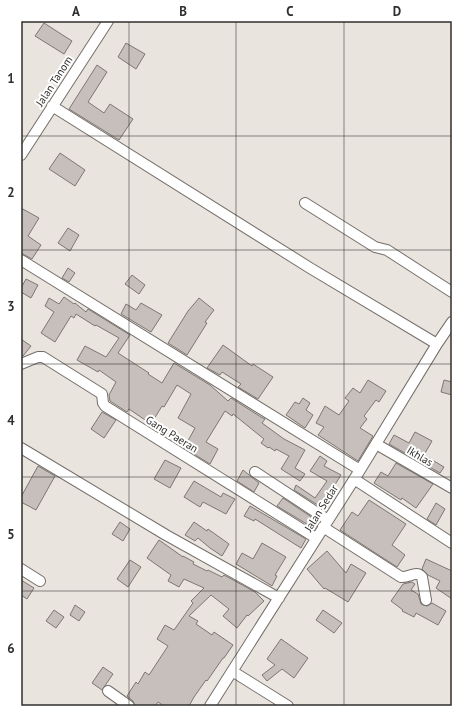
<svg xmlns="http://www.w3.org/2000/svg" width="473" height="727" viewBox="0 0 473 727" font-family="'PT Sans',sans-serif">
	<rect width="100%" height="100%" fill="#eae4df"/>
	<!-- building -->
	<path fill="#c6bfbc" stroke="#7d7673" d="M 44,23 L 72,41 L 64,54 L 35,36 Z
		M 126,43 L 145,54 L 136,69 L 118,57 Z
		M 97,65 L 107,72 L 88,102 L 104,113 L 110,104 L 133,119 L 119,140 L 69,109 Z
		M 60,153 L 85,170 L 75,186 L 49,169 Z
		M 21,208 L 39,218 L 28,236 L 41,245 L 32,259 L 21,253 Z
		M 68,228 L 79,235 L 70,251 L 58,243 Z
		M 68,268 L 75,273 L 69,282 L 62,278 Z
		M 132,275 L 145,285 L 139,294 L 125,284 Z
		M 26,279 L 38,285 L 31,298 L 21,292 L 21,288 Z
		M 64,297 L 74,304 L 75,303 L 86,312 L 88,309 L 130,335 L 118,353 L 149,373 L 148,374 L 162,383 L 174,363 L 210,385 L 228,401 L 231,398 L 261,417 L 265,419 L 262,423 L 284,439 L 305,450 L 295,468 L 305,474 L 300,481 L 281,469 L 289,456 L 276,449 L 275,451 L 269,447 L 268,448 L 261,443 L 264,439 L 233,414 L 232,416 L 225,411 L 206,442 L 218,449 L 210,464 L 184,448 L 195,428 L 178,418 L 191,394 L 177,385 L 164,407 L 162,406 L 151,424 L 129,409 L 127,412 L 110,401 L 109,395 L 116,382 L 99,370 L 98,372 L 77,360 L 85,346 L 106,357 L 119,338 L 96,325 L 95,326 L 76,314 L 74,318 L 71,316 L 55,342 L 41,333 L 54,312 L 45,306 L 49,298 L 59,304 Z
		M 199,298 L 214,310 L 205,322 L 207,323 L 187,355 L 168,343 L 188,311 Z
		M 141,303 L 162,315 L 151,332 L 121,314 L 126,304 L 136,310 Z
		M 21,339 L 31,346 L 23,356 L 21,357 Z
		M 223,345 L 252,366 L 253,364 L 273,377 L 258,399 L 238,387 L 241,384 L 222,372 L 220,375 L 207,368 Z
		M 368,380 L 386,391 L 379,402 L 376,400 L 364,416 L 367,419 L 360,428 L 373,436 L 358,461 L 318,435 L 324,427 L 316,423 L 325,406 L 339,415 L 349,401 L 345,398 L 353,388 L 360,393 Z
		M 444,380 L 452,382 L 452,395 L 441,392 Z
		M 303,398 L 310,403 L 306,410 L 313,415 L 305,428 L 286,415 L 295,402 L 299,404 Z
		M 102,412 L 116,420 L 104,438 L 91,429 Z
		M 415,432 L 432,441 L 424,455 L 444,467 L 440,473 L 389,444 L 394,435 L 409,443 Z
		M 320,456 L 327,461 L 324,466 L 341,475 L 331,491 L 335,494 L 324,509 L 294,490 L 296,485 L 315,498 L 327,481 L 310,471 Z
		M 165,460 L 181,468 L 170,488 L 154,479 Z
		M 396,463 L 433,484 L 416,508 L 402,498 L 401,500 L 374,483 L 381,472 L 388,476 Z
		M 38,466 L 55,476 L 36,510 L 21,502 L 21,497 Z
		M 243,470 L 259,483 L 254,492 L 237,481 Z
		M 194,481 L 221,497 L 223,493 L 235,499 L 226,514 L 203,502 L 200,507 L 184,497 Z
		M 283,498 L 319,522 L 315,529 L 277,506 Z
		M 369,500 L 406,524 L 392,545 L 405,555 L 397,567 L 340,530 L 352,512 L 358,516 Z
		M 436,503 L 445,509 L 436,525 L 427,519 Z
		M 250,506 L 306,539 L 301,548 L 255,519 L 254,521 L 244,516 Z
		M 120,522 L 130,529 L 123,541 L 112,534 Z
		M 194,522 L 207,531 L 208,529 L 229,544 L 222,556 L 210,548 L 198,538 L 195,541 L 185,535 Z
		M 159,540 L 183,557 L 183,556 L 194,562 L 193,564 L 207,571 L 208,570 L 222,577 L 224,575 L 255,592 L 264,601 L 248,616 L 247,615 L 237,628 L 223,616 L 229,609 L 211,595 L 189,616 L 198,621 L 196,624 L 212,635 L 214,632 L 233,645 L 224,658 L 223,658 L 207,681 L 206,680 L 194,697 L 189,706 L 164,706 L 158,702 L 155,706 L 135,706 L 133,701 L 127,696 L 136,682 L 138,684 L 145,672 L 149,675 L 168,646 L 157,639 L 165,625 L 174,630 L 193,603 L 191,601 L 204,588 L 184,579 L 179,587 L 168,581 L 171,575 L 147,558 Z
		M 262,543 L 286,557 L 275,575 L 277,576 L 272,586 L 236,564 L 242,553 L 253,559 Z
		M 327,551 L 346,573 L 351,564 L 366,573 L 348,602 L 325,588 L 324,589 L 307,569 Z
		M 426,559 L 452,571 L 452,599 L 436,588 L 440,581 L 428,575 L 422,569 Z
		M 130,560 L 141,567 L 128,587 L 117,579 Z
		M 21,580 L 34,588 L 27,599 L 21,595 Z
		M 412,582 L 415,584 L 411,590 L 418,594 L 421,604 L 427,606 L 432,603 L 446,611 L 438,625 L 416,613 L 414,617 L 402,611 L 403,610 L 391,601 L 403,584 Z
		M 75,605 L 85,612 L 79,621 L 70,615 Z
		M 54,610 L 64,617 L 56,628 L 46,621 Z
		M 323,610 L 342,623 L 334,633 L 316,620 Z
		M 281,639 L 308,658 L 294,678 L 282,669 L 267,681 L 262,675 L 275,665 L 267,659 Z
		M 103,667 L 113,674 L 102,690 L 92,683 Z"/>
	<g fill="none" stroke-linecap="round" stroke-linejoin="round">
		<defs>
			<path id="minor" d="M 52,106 L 310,268 L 437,344
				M 21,155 L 108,21
				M 305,203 L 375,247 L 387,250 L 452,292
				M 21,260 L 360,470
				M 21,364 L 38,357 L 43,357 L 102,394 L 103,403 L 105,406 L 316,538
				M 376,444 L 452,488
				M 21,448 L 166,535 L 279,598
				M 255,472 L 328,520
				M 354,479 L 452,543
				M 323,527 L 401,577 C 409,578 416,570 422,577 L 426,600
				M 21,569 L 40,581
				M 232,671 L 288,706
				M 108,691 L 129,706
				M 210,706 L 360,470 L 437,344 L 452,322"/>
		</defs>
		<!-- minor casing -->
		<use href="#minor" stroke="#746e6a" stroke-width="12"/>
		<!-- minor -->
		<use href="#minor" stroke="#fff" stroke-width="10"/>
	</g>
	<!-- grid -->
	<path fill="none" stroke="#312f2d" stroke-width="1" stroke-opacity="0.55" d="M 129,21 L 129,706M 236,21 L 236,706M 344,21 L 344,706M 21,136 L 452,136M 21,250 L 452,250M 21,364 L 452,364M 21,477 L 452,477M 21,591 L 452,591"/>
	<g text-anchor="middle" stroke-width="4" stroke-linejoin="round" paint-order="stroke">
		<!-- street labels -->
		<g font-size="11" fill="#312f2d" stroke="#fff">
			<text transform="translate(54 81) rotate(-57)" y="4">Jalan Tanom</text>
			<text transform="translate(172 434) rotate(32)" y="4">Gang Paeran</text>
			<text transform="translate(420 456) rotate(31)" y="4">Ikhlas</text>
			<text transform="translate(321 508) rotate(-58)" y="4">Jalan Sedar</text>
		</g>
	</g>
	<!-- border -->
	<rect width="473" height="727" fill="none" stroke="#ffffff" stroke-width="44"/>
	<rect x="22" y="22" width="429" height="683" fill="none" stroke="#312f2d" stroke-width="1.5"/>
	<g font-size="13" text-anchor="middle" font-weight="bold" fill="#312f2d">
		<text x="76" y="16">A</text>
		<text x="183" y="16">B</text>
		<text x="290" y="16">C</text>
		<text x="397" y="16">D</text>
		<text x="11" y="83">1</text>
		<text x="11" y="197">2</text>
		<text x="11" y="311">3</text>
		<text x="11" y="425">4</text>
		<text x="11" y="539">5</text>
		<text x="11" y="653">6</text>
	</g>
</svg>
